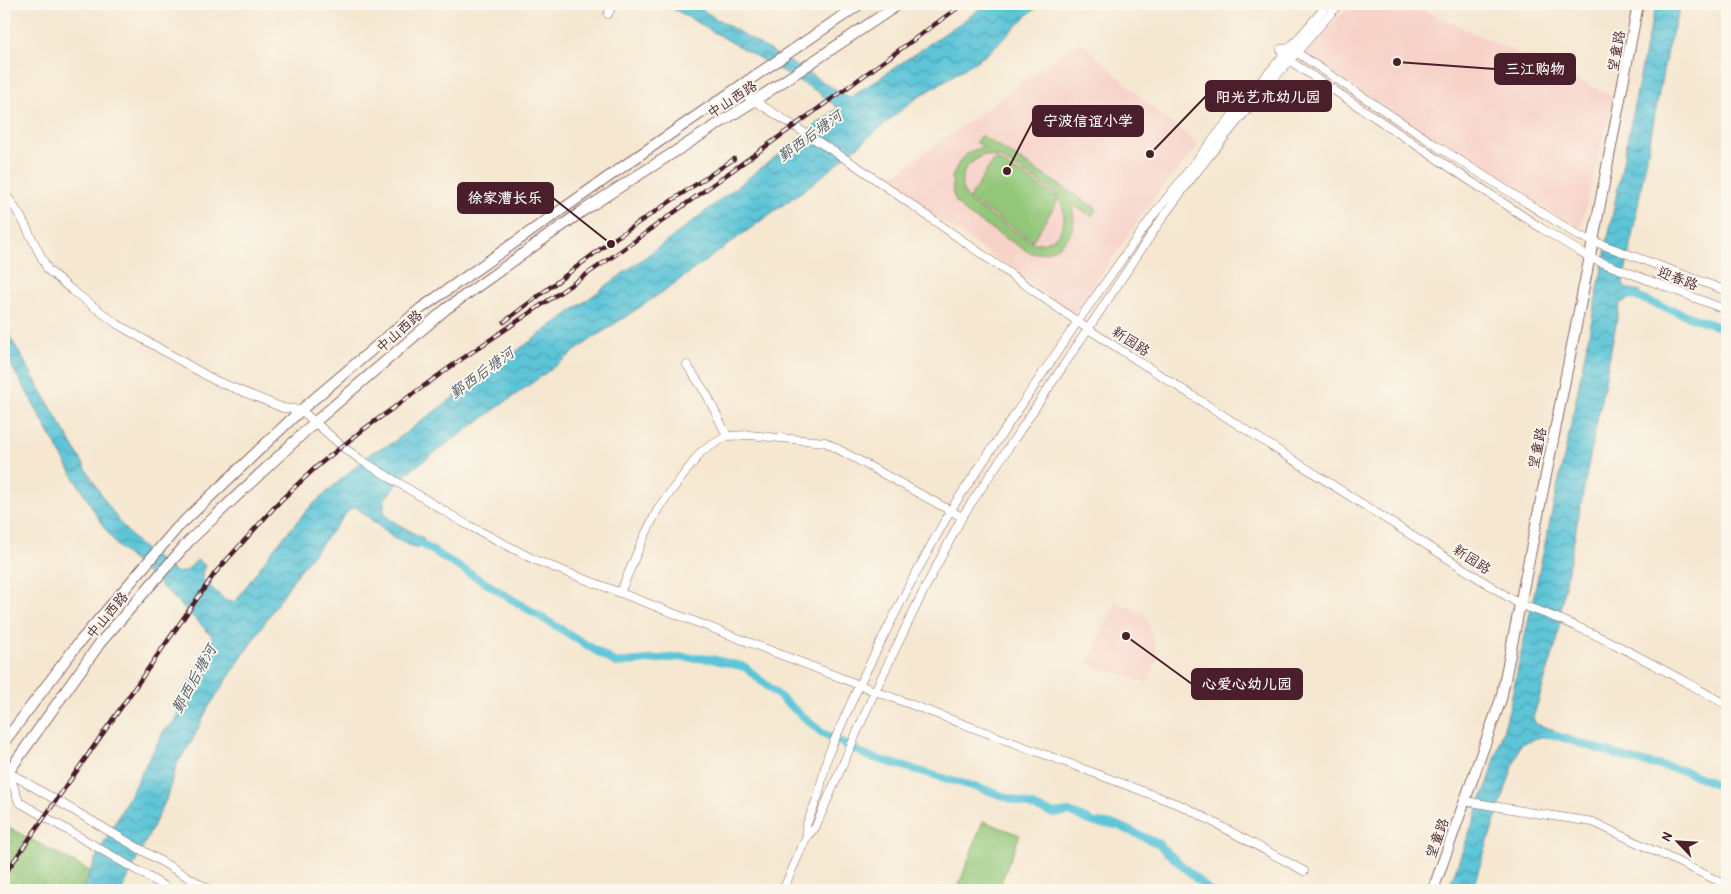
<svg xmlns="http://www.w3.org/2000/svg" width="1731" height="894" viewBox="0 0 1731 894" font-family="'Patrick Hand','LXGW WenKai TC',sans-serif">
	<defs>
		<pattern id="park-dots" width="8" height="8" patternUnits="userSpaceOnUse" patternTransform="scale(1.25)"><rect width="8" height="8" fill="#92c779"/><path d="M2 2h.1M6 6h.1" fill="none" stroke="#7faa69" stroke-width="1.8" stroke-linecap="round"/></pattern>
		<pattern id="water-waves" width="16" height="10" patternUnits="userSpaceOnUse" patternTransform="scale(1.25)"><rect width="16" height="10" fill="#5cc5d8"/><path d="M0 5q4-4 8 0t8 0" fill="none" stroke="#4e9faf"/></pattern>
	</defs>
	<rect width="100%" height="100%" fill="#fbf7ec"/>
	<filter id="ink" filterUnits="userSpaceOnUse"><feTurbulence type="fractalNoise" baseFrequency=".02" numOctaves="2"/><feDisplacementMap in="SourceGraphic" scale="10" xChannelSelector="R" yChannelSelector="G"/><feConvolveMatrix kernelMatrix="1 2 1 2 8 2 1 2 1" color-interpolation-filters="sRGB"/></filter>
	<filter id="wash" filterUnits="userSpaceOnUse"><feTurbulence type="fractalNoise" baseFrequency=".0096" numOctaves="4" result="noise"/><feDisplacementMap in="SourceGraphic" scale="20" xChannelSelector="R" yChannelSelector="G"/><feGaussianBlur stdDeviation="1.12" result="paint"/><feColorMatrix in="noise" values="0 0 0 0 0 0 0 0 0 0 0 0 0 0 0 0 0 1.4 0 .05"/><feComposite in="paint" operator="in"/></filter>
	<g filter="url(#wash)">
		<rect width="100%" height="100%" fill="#f5e7d0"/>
		<!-- built -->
		<path fill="#f7d1c7" d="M 1351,4 L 1409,4 L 1614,96 L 1580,230 L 1302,55 Z
			M 1080,41 L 1147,103 L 1199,145 L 1153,199 L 1074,314 L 886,181 Z
			M 1115,602 L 1146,614 L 1158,659 L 1148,683 L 1088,664 Z"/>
		<!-- park -->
		<path fill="url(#park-dots)" stroke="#6e7352" d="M 4,825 L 90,871 L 82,890 L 4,890 Z"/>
		<!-- garden -->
		<path fill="#92c779" stroke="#6e7352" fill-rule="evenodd" d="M 981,135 L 1097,209 L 1092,216 L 1071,204 C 1073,211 1075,219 1073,227 C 1069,244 1047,256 1030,253 L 966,213 L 956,202 L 953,194 L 952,177 L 959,162 L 969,152 L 983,147 L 976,142 ZM 985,155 L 999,157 L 1055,193 L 1058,198 L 995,158 L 969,199 L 1033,240 L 1059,199 C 1071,220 1061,245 1034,243 L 971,203 C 954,184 961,164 985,155 Z
			M 983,821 L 1020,835 L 998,890 L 957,890 Z"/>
		<!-- water -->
		<path fill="url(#water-waves)" stroke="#537282" d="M 665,4 L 692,4 L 850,98 L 988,4 L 1043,4 L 1031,12 L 986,55 L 911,102 L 816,181 L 664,291 L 589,341 L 536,380 L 405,474 L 384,500 L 384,512 L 389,519 L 424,539 L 417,549 L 393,538 L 356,507 L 350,509 L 297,574 L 208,708 L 192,741 L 177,764 L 166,800 L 122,890 L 84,890 L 95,860 L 164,731 L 177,719 L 178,698 L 210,649 L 213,639 L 211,635 L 169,593 L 118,547 L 104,527 L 69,469 L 24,387 L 4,353 L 4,326 L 96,486 C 108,505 120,526 137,542 C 148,554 164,563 177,573 L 186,571 L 197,560 L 205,565 L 202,574 L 203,580 L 226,601 L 235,602 L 274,548 L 310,507 L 372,452 L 389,445 L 670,239 L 838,108 L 818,92 Z
			M 1657,4 L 1681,4 L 1667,50 L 1623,284 L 1625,288 L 1640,291 L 1639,301 L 1631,298 L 1620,303 L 1563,595 L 1557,641 L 1533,718 L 1536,724 L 1554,730 L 1551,738 C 1541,735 1530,740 1520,745 L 1472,890 L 1448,890 L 1490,777 L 1508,714 L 1571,425 L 1649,31 Z"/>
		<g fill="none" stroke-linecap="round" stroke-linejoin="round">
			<!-- canal -->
			<path stroke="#5cc5d8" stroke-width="8" d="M 1631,295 L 1727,330
				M 412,538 L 616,663 L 681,657 L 711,659 L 745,667 L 821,732 L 867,756 L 989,791 L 1054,814 L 1069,812 L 1095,823 L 1117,825 L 1157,843 L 1209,890
				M 1544,732 L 1633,760 L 1685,771 L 1727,789"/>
		</g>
	</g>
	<g filter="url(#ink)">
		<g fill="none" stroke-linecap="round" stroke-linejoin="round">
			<defs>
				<path id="minor" d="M 608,14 L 613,4
					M 736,89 L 858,167 L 1088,329 L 1519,604 C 1592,628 1660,668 1727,705
					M 4,192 L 21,217 L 48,270 L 73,291 L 117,324 L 214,380 L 283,408 L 301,410 L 343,447 L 361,460 L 464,523 L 535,560 L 875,691 L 1185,807 L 1304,871
					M 1727,291 L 1579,236 L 1437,146 L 1290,48 L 1281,49 L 1283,56 L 1290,61 L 1541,228 L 1590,258 L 1727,310
					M 687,365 L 707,395 L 727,436
					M 620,593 L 642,541 L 659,507 L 701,452 L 727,436 L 749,435 L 825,442 L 962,517
					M 4,759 L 19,802 L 171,890
					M 8,772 L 210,890
					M 1465,801 L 1534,813 L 1593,822 L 1727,885
					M 807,836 L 806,826 L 818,796 L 828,755 L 859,685 L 910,584 L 950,511 L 1078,321 L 1152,217 L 1238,108 L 1328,4
					M 783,890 L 807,836 L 815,828 L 875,691 L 922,594 L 962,517 L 1163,217 C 1217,142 1278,73 1339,4"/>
				<path id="major" d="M 4,742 L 77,645 L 177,528 L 301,410 L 420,309 L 641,154 L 860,4
					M 4,778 L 100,643 L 189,541 L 315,422 L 446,309 L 584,210 L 754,101 L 899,4
					M 1433,890 L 1501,699 L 1593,241 L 1638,4"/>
			</defs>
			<!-- minor casing -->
			<use href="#minor" stroke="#866565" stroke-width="9"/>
			<!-- major casing -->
			<use href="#major" stroke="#866565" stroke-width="12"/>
			<!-- minor -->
			<use href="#minor" stroke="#fff" stroke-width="8"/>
			<!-- major -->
			<use href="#major" stroke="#fff" stroke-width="10"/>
			<defs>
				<path id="rail" d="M 504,322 L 611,241 L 734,159
					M 4,875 L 215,573 L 281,500 L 315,468 L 360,432 L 453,365 L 618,253 L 963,4"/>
			</defs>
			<!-- rail casing -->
			<use href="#rail" stroke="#4a1f2b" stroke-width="4.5"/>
			<!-- rail -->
			<use href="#rail" stroke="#fbf7ec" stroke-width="2.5" stroke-dasharray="8" stroke-linecap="butt"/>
		</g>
	</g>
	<g text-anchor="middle" stroke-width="4" stroke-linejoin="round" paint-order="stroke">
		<!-- street labels -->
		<g font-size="14" fill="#4a1f2b" stroke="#fbf7ec">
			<text transform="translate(1616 51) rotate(-80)" y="5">望童路</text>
			<text transform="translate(732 99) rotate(-33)" y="5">中山西路</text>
			<text transform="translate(1678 278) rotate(21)" y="5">迎春路</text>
			<text transform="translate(399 331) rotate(-41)" y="5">中山西路</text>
			<text transform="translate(1131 341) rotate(33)" y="5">新园路</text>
			<text transform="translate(1537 448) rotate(-78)" y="5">望童路</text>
			<text transform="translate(1472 559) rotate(33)" y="5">新园路</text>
			<text transform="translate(107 615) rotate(-50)" y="5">中山西路</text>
			<text transform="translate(1437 838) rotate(-70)" y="5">望童路</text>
		</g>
		<!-- water labels -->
		<g font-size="15" font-style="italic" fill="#505968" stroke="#fbf7ec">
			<text transform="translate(810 136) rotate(-36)" y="5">鄞西后塘河</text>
			<text transform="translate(482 373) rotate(-36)" y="5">鄞西后塘河</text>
			<text transform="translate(194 679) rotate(-61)" y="5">鄞西后塘河</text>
		</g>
	</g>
	<!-- callouts -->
	<path fill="none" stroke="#4a1f2b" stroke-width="2" d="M1397 62L1495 69M1150 154L1206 96M1007 171L1033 121M611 244L553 198M1126 636L1192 684"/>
	<g fill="#4a1f2b" stroke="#fbf7ec" stroke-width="2">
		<circle cx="1397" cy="62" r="5"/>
		<circle cx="1150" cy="154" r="5"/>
		<circle cx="1007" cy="171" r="5"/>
		<circle cx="611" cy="244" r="5"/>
		<circle cx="1126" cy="636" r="5"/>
	</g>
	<g fill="#4a1f2b" stroke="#4a1f2b" stroke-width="2">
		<rect x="1495" y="54" width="80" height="30" rx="5"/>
		<rect x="1206" y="81" width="125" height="30" rx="5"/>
		<rect x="1033" y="106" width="110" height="30" rx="5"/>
		<rect x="458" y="183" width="95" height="30" rx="5"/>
		<rect x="1192" y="669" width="110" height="30" rx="5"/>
	</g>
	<g font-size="15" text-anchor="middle" font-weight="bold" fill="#fff">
		<text x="1535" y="74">三江购物</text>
		<text x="1268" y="102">阳光艺术幼儿园</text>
		<text x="1088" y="126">宁波信谊小学</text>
		<text x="505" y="203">徐家漕长乐</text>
		<text x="1247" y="689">心爱心幼儿园</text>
	</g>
	<!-- margin -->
	<rect width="1731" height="894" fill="none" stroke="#fbf7ec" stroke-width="20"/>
	<!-- north arrow -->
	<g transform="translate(1678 842) rotate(295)" stroke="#fbf7ec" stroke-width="4" paint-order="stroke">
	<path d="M0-4L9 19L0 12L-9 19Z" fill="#4a1f2b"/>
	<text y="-8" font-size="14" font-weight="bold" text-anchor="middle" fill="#4a1f2b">N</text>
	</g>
</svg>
